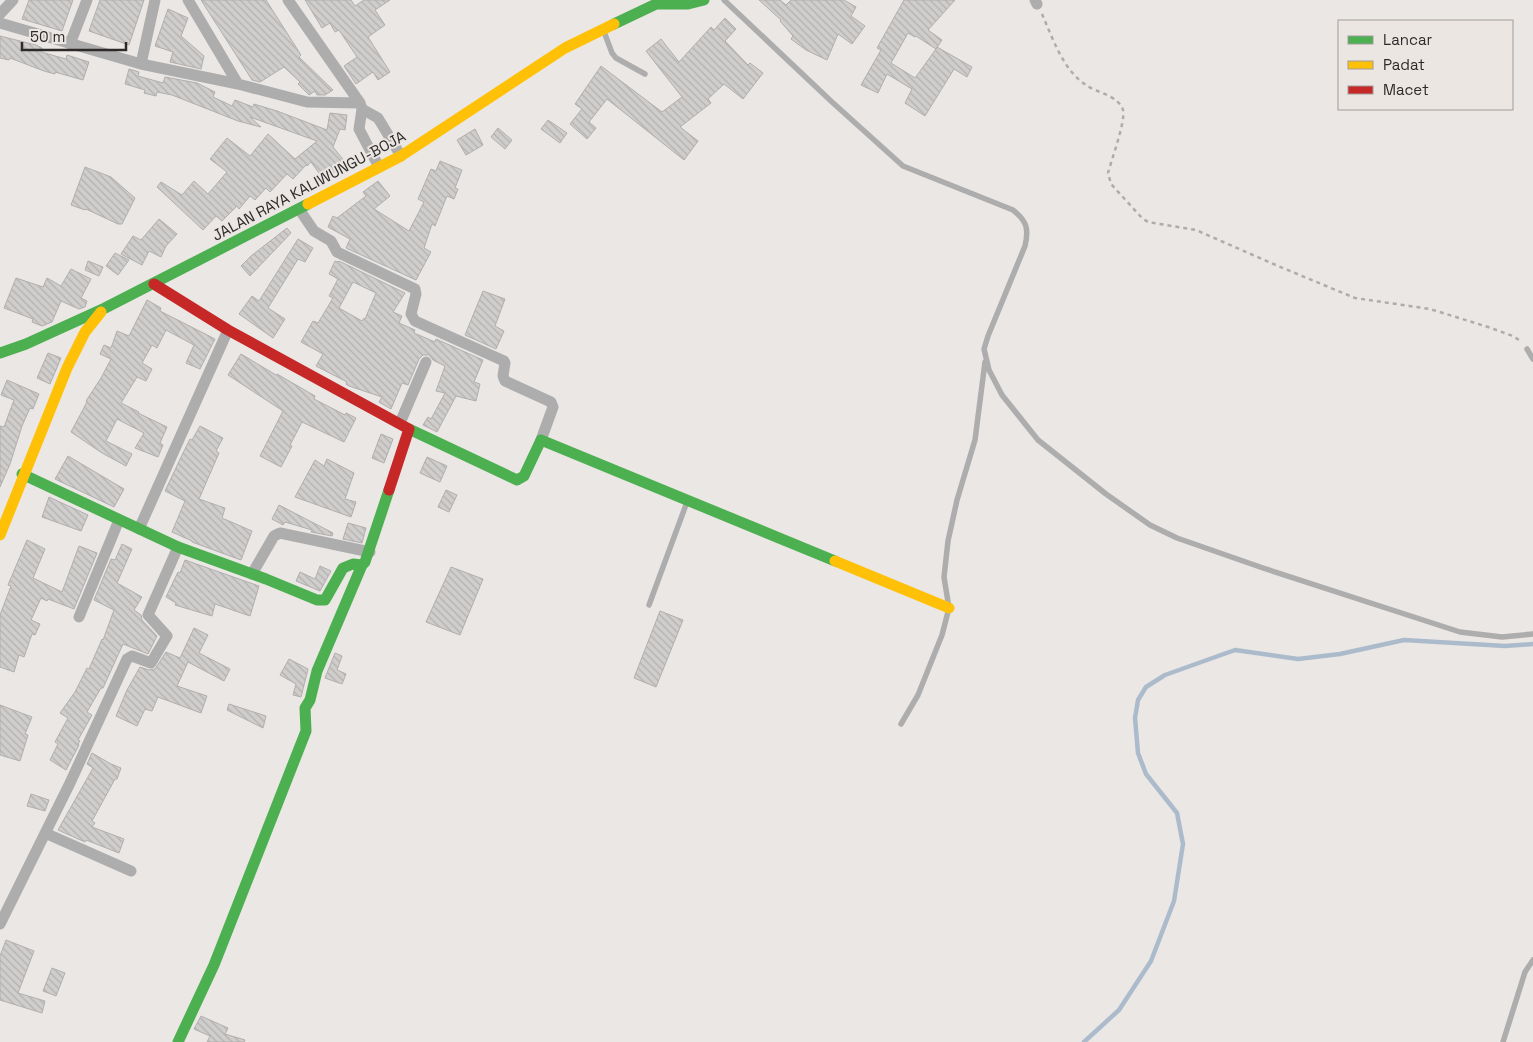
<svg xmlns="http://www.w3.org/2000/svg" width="1533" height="1042" viewBox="0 0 1533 1042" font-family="'Space Grotesk',sans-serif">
	<defs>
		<pattern id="building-back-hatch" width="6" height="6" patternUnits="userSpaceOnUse" patternTransform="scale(1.25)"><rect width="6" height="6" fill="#d0cecc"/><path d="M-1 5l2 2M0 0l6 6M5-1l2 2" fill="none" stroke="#b3b1af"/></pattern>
	</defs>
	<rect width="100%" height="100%" fill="#eae7e5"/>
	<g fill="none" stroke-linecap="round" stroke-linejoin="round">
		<!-- stream -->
		<path stroke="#acbbcb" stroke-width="4.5" d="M 1084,1042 L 1119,1010 L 1151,961 L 1174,901 L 1183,844 L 1177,813 L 1146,774 L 1138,753 L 1135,718 L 1138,700 L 1146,687 L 1165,675 L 1235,650 L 1298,659 L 1340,654 L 1404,640 L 1505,646 L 1533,644"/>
	</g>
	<!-- building -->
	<path fill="url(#building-back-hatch)" stroke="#b1afae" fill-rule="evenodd" d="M 29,0 L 73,0 L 62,31 L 22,19 Z
		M 100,0 L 144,0 L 129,45 L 89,31 Z
		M 201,0 L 266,0 L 301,55 L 299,57 L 333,90 L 325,95 L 317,95 L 315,91 L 309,95 L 298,84 L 300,82 L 284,67 L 260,82 L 252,80 Z
		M 305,0 L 351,0 L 355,6 L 364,0 L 390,0 L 375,10 L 385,25 L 368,37 L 390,72 L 378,80 L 373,72 L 356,84 L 344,66 L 357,57 L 339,30 L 335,32 L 330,23 L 322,28 Z
		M 759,0 L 780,0 L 786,5 L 791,0 L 844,0 L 856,7 L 851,16 L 865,26 L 852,44 L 838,34 L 827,60 L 806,50 L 791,39 L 793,36 L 780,21 L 781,20 Z
		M 904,0 L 955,0 L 928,30 L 942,40 L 936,49 L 937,47 L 972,67 L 967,77 L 954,69 L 925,116 L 905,103 L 912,89 L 887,74 L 878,93 L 861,85 L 881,50 L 877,48 ZM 908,33 L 915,37 L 916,36 L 936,49 L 915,78 L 891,63 Z
		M 168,9 L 188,18 L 181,36 L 204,56 L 201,69 L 170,62 L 173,52 L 155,46 Z
		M 725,18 L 736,29 L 725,41 L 748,65 L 750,63 L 763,73 L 743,99 L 724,84 L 708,99 L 711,103 L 680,127 L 698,141 L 684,160 L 607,99 L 589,122 L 596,128 L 587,139 L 570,124 L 582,109 L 575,104 L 601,66 L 662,112 L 682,97 L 646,51 L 661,39 L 679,62 L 711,27 L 714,30 Z
		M 0,36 L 36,45 L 42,48 L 41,52 L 66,59 L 67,55 L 89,62 L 83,80 L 55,72 L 55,74 L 44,71 L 10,58 L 9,60 L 0,58 Z
		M 129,69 L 139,72 L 138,76 L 163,83 L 165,77 L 197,83 L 215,92 L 213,97 L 232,106 L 235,100 L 253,107 L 254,104 L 277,111 L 327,130 L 330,113 L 347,115 L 345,130 L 340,129 L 333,147 L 346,163 L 324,180 L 311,162 L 307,166 L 306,165 L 293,179 L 287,174 L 270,192 L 266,188 L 255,200 L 250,196 L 239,209 L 237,206 L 222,221 L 216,216 L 203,230 L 157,187 L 161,182 L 182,195 L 194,181 L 208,194 L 227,172 L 210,159 L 227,138 L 250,156 L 268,134 L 295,159 L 317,141 L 250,117 L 261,127 L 238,121 L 172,95 L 157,92 L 156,96 L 144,93 L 145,90 L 125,84 Z
		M 548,120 L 567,133 L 560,143 L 541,129 Z
		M 498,128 L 512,140 L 505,149 L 491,137 Z
		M 475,129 L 483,145 L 466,155 L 457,140 Z
		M 440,161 L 462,170 L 455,188 L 458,189 L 454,199 L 447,196 L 435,226 L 432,224 L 424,248 L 431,252 L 416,280 L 346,248 L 350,239 L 328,227 L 333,216 L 337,218 L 366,196 L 363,192 L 378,181 L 390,196 L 374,209 L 409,231 L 424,202 L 418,199 L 431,169 L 436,171 Z
		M 85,167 L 111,177 L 135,198 L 122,224 L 118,224 L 86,209 L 85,210 L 71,205 Z
		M 159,219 L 177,234 L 166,246 L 161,257 L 149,251 L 142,265 L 121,254 L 133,236 L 141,240 Z
		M 287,228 L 291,233 L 250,276 L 241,266 L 251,256 Z
		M 298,239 L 313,248 L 305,262 L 298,259 L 268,308 L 285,319 L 273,338 L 239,314 L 252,296 L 259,301 Z
		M 115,253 L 129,260 L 118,275 L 106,266 Z
		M 88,261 L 103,267 L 99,276 L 85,270 Z
		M 335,261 L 338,262 L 339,261 L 405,293 L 393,312 L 402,316 L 399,323 L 415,330 L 414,333 L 435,342 L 436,339 L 483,360 L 474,382 L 480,384 L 476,401 L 456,396 L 437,432 L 423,425 L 428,417 L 431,419 L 445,393 L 436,391 L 445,366 L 433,360 L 429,355 L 423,355 L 419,359 L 408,385 L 402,383 L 391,409 L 379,402 L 382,397 L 349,386 L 346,384 L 347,382 L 316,366 L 323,354 L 301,342 L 313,321 L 318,323 L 333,298 L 329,296 L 338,279 L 329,274 ZM 353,282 L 376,293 L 365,319 L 364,318 L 362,321 L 339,308 Z
		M 71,269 L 91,279 L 81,298 L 87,301 L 85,307 L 79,309 L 61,301 L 52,322 L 42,326 L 32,322 L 33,319 L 4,308 L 16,278 L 43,287 L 47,278 L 61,286 Z
		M 483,291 L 505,299 L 495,326 L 504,331 L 496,349 L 465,335 Z
		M 147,300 L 161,308 L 160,311 L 215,339 L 200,369 L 186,363 L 194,345 L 166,330 L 157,348 L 152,345 L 142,363 L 152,369 L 146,381 L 137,377 L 121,403 L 139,412 L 138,413 L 167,427 L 160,443 L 163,445 L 158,457 L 135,448 L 144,433 L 117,419 L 106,441 L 132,454 L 126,466 L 102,453 L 71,432 L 87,402 L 86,401 L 101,378 L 111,359 L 100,354 L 104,345 L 111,348 L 117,331 L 129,336 Z
		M 48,353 L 61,358 L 50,384 L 37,378 Z
		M 241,354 L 276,375 L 277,374 L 315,396 L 314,399 L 345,415 L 346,413 L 356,418 L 344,442 L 302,422 L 290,445 L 292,446 L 281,467 L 260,456 L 283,411 L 228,375 Z
		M 7,380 L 39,394 L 33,409 L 30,408 L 22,426 L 10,464 L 0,487 L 0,426 L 4,427 L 14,400 L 1,395 Z
		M 200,426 L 223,438 L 216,451 L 219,453 L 199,499 L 225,508 L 222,518 L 252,531 L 241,560 L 192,542 L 192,541 L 172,532 L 185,501 L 165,491 L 183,453 L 190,439 L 192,440 Z
		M 381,434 L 393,439 L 384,463 L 372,458 Z
		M 68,456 L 124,489 L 114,507 L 55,479 Z
		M 427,457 L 447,466 L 440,482 L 420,473 Z
		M 327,459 L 354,473 L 345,499 L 356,502 L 351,517 L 295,497 L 315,460 L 324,466 Z
		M 446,490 L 457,495 L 449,512 L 438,507 Z
		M 49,497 L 88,515 L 81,531 L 42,517 Z
		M 279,505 L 333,533 L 332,536 L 311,532 L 312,530 L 285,522 L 283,525 L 272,519 Z
		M 348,523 L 366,528 L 362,543 L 343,539 Z
		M 27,540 L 45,549 L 33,578 L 62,592 L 79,546 L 97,553 L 74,609 L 48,599 L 47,601 L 41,598 L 31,620 L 40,624 L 35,635 L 32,634 L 24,657 L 19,655 L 14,672 L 0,667 L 0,615 L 11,586 L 8,585 Z
		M 122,544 L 132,549 L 117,583 L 142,597 L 134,610 L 141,615 L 142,620 L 157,636 L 148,654 L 123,644 L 103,688 L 101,688 L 87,712 L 92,715 L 78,740 L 80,741 L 78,744 L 79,745 L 66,770 L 50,760 L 58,744 L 55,742 L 68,718 L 60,713 L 75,692 L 87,668 L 89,669 L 102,639 L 103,640 L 114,610 L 94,600 L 111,559 L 115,560 Z
		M 185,560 L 259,586 L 250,616 L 215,604 L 212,616 L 175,605 L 176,603 L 166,597 L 178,572 L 180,573 Z
		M 320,566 L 331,571 L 320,591 L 296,581 L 300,572 L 315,579 Z
		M 451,567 L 483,579 L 460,635 L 426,622 Z
		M 660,611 L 683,620 L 656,687 L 634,678 Z
		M 194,628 L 208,635 L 199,653 L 230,669 L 224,681 L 188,662 L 177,686 L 207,696 L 201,713 L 158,697 L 152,711 L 145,709 L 137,726 L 116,716 L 127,690 L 140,667 L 149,670 L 155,669 L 166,652 L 180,658 Z
		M 335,653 L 342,656 L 337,670 L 346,674 L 342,684 L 325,678 Z
		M 289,659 L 308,669 L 301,697 L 293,695 L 296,684 L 280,675 Z
		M 229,704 L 266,716 L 263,728 L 227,710 Z
		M 0,705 L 32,717 L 25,734 L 28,735 L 20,761 L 0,755 Z
		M 92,753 L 111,764 L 121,768 L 117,779 L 115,779 L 92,821 L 95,823 L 92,827 L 124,839 L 119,853 L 86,840 L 85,842 L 58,830 L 93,768 L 87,764 Z
		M 31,794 L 49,800 L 45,811 L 27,806 Z
		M 6,940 L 34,951 L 18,993 L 45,1001 L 42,1013 L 0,1000 L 0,956 Z
		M 52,968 L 65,973 L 56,996 L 43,991 Z
		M 201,1016 L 228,1028 L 225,1034 L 245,1040 L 244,1042 L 207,1042 L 210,1036 L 194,1029 Z"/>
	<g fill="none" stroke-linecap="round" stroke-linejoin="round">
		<!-- path -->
		<path stroke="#aeacac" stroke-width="2.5" stroke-dasharray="4 4" stroke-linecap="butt" d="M 1042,14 C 1053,39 1063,70 1086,85 C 1097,93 1118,95 1123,110 C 1126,121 1111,161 1108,173 L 1111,184 L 1142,218 L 1148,222 L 1196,230 L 1278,266 L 1355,298 L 1430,309 L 1488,327 L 1513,336 L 1522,342"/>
		<!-- lane -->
		<path stroke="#aeadad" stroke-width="5.5" d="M 724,0 L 832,102 L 903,166 L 1013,210 C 1027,221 1029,229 1025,246 L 988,336 L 984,349 L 989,370 L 1002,395 L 1038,440 L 1106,494 L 1150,525 L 1177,538 L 1263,568 L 1460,632 L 1502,637 L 1533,634
			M 603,29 L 612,53 L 616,58 L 645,74
			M 1527,349 L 1533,359
			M 649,605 L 687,502
			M 901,724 L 918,695 L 942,635 L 949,608 L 944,577 L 948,541 L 957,500 L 975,440 L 985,362
			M 1503,1042 L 1525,972 L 1533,960"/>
		<!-- street -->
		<path stroke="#aeadad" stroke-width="11" d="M 188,0 L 238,84
			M 288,0 L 360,103 L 362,109 L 359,129 L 379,167
			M 1035,0 L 1037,4
			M 0,14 L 13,0
			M 0,23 L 141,64 L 238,84 L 307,102 L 360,103
			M 70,44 L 87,0
			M 141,64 L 155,0
			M 362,109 L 378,118 L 401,156
			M 299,209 L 314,231 L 331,241 L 337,252 L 415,289 L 416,294 L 411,314 L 415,321 L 504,361 L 505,363 L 503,376 L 505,381 L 551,402 L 553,407 L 541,440
			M 400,423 L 426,362
			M 139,529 L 228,330
			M 252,574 L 274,536 L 280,533 L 370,552
			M 79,617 L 119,520
			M 45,833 L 131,871
			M 0,924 L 70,783 L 127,659 L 132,656 L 151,663 L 167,636 L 148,615 L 178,547"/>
		<!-- fast -->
		<path stroke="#4caf50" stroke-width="11" d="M 614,24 L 656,4 L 688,4 L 704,0
			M 0,353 L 26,344 L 105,308 L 308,204
			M 409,429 L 517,480 L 524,476 L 541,440 L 835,561
			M 22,474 L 178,547 L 266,579 L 317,600 L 325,600 L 343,568 L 353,564 L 362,565 L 365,562 L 389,490
			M 178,1042 L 214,965 L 306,731 L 305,708 L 310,700 L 317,671 L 362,565"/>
		<!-- slow -->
		<path stroke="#ffc107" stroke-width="11" d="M 308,204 L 401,156 L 565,48 L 614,24
			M 0,535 L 67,368 L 85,332 L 101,312
			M 835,561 L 949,608"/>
		<!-- jam -->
		<path stroke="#c62828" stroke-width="11" d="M 154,284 L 228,330 L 409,429 L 389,490"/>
	</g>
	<g text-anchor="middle" stroke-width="4" stroke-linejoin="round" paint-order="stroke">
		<!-- street labels -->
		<g font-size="15" fill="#2d2b2a" stroke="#ece6e3">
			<text transform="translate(309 186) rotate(-28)" y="5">JALAN RAYA KALIWUNGU-BOJA</text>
		</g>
	</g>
	<!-- legend -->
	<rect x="1338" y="20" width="175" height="90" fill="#ece6e3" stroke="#a09b99"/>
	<rect x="1348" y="36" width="25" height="8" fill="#4caf50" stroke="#a09b99"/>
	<text x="1383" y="45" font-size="15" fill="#2d2b2a">Lancar</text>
	<rect x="1348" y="61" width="25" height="8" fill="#ffc107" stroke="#a09b99"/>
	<text x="1383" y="70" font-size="15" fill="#2d2b2a">Padat</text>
	<rect x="1348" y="86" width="25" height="8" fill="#c62828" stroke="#a09b99"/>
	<text x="1383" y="95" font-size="15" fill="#2d2b2a">Macet</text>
	<!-- scale -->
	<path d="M22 42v8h104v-8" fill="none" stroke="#2d2b2a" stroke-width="2.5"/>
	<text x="30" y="42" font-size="15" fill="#2d2b2a" stroke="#ece6e3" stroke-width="4" paint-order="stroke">50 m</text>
</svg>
